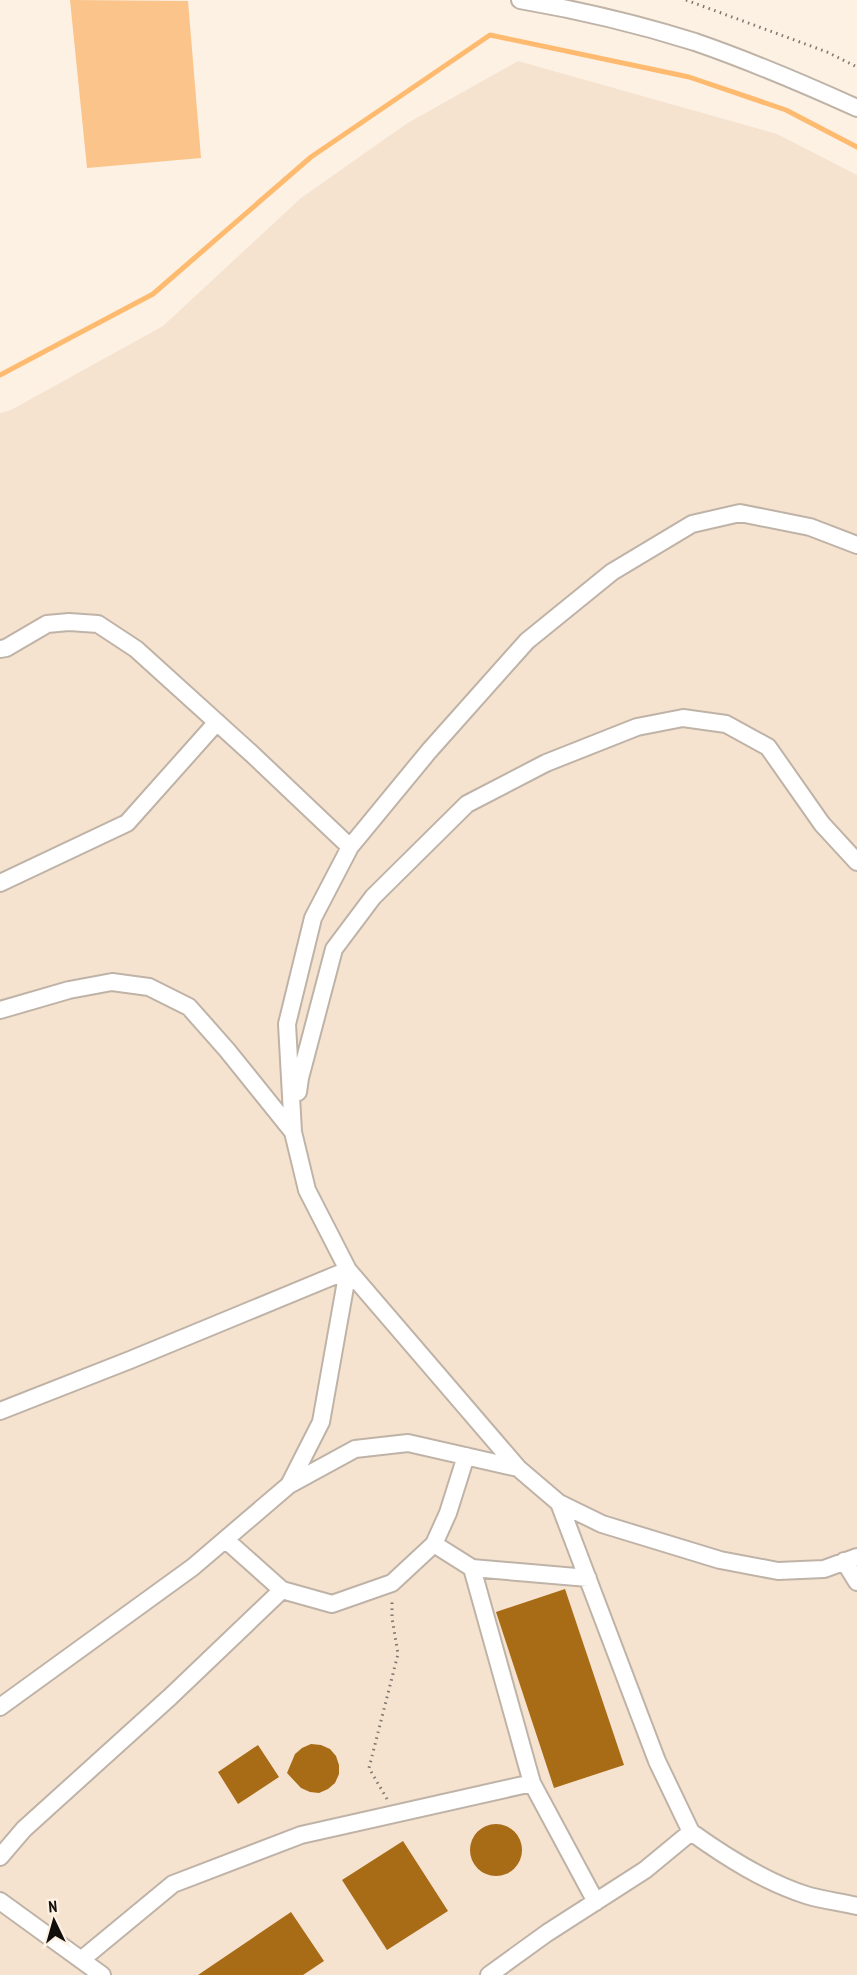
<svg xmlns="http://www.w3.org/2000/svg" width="857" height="1975" viewBox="0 0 857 1975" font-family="'PT Sans Narrow',sans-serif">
	<rect width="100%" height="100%" fill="#fdf1e4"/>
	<!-- built -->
	<path fill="#f5e3d0" d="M 518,61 L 777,134 L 857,175 L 857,1975 L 0,1975 L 0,413 L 11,410 L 163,326 L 301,198 L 406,124 Z"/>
	<!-- green -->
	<path fill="#fac48a" d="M 70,0 L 188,1 L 201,158 L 87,168 Z"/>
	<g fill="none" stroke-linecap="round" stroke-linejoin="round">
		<!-- stream -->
		<path stroke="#febb70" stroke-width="5" d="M 0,375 L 153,294 L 311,157 L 490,35 L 689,77 L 786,110 L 857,147"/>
	</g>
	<!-- building -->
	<path fill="#a86b16" d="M 565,1589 L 624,1765 L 554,1788 L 496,1612 Z
		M 311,1744 L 321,1745 L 330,1749 L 336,1756 L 339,1765 L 339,1774 L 335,1783 L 328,1789 L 319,1793 L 310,1792 L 301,1788 L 287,1773 L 295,1754 L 302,1748 Z
		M 258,1745 L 279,1777 L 238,1804 L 218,1772 Z
		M470 1850a26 26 0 1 1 52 0a26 26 0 1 1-52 0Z
		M 403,1841 L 448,1911 L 387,1950 L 342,1880 Z
		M 291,1912 L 324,1961 L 303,1975 L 198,1975 Z"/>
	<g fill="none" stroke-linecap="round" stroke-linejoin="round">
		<defs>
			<path id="minor" d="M 520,0 C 578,10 638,24 695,42 C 750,61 804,84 857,108
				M 857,545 L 810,527 L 740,513 L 692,524 L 612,572 L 527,641 L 429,751 L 350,847 L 313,918 L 287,1024 L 293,1132 L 307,1190 L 348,1270 L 518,1468 L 559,1503 L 602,1524 L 720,1560 L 778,1571 L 824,1569 L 857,1557
				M 0,649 L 6,648 L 47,624 L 69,622 L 98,624 L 136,649 L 252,754 L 350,847
				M 0,883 L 127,823 L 217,722
				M 0,1010 L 69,990 L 112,982 L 149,987 L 189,1007 L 227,1050 L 293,1132
				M 298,1092 L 300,1078 L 334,949 L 373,897 L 467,804 L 546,763 L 637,727 L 683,718 L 726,724 L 768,747 L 822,824 L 857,862
				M 0,1411 L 130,1360 L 348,1270
				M 289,1485 L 355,1449 L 408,1443 L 518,1468
				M 559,1503 L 657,1761 L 691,1832
				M 226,1540 L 282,1590 L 332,1604 L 392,1583 L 434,1544 L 448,1513 L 466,1456
				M 434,1544 L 472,1568 L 532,1783
				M 844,1561 L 857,1582
				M 472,1568 L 588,1578
				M 0,1707 L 193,1567 L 289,1485 L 321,1422 L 348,1270
				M 0,1857 L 24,1829 L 170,1697 L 282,1590
				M 0,1901 L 102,1975
				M 81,1960 L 173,1884 L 301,1835 L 532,1783 L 596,1902
				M 489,1975 L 547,1933 L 645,1870 L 691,1832 C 726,1857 765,1882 806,1895 C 822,1900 840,1902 857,1906"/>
		</defs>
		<!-- minor casing -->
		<use href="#minor" stroke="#bfb3a7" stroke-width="20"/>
		<!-- path -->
		<path stroke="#7e776f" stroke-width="3" stroke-dasharray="1.5 4.5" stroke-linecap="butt" d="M 686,0 L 827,52 L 857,67
			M 387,1799 L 369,1768 L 398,1654 L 392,1618 L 392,1599"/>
		<!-- minor -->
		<use href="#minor" stroke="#fff" stroke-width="16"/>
	</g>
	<!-- north arrow -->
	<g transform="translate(54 1921) rotate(355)" stroke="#fdf1e4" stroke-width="4.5" paint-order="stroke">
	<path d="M0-4.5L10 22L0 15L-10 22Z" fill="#120e0a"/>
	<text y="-9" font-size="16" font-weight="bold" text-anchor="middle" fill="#120e0a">N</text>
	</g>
</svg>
